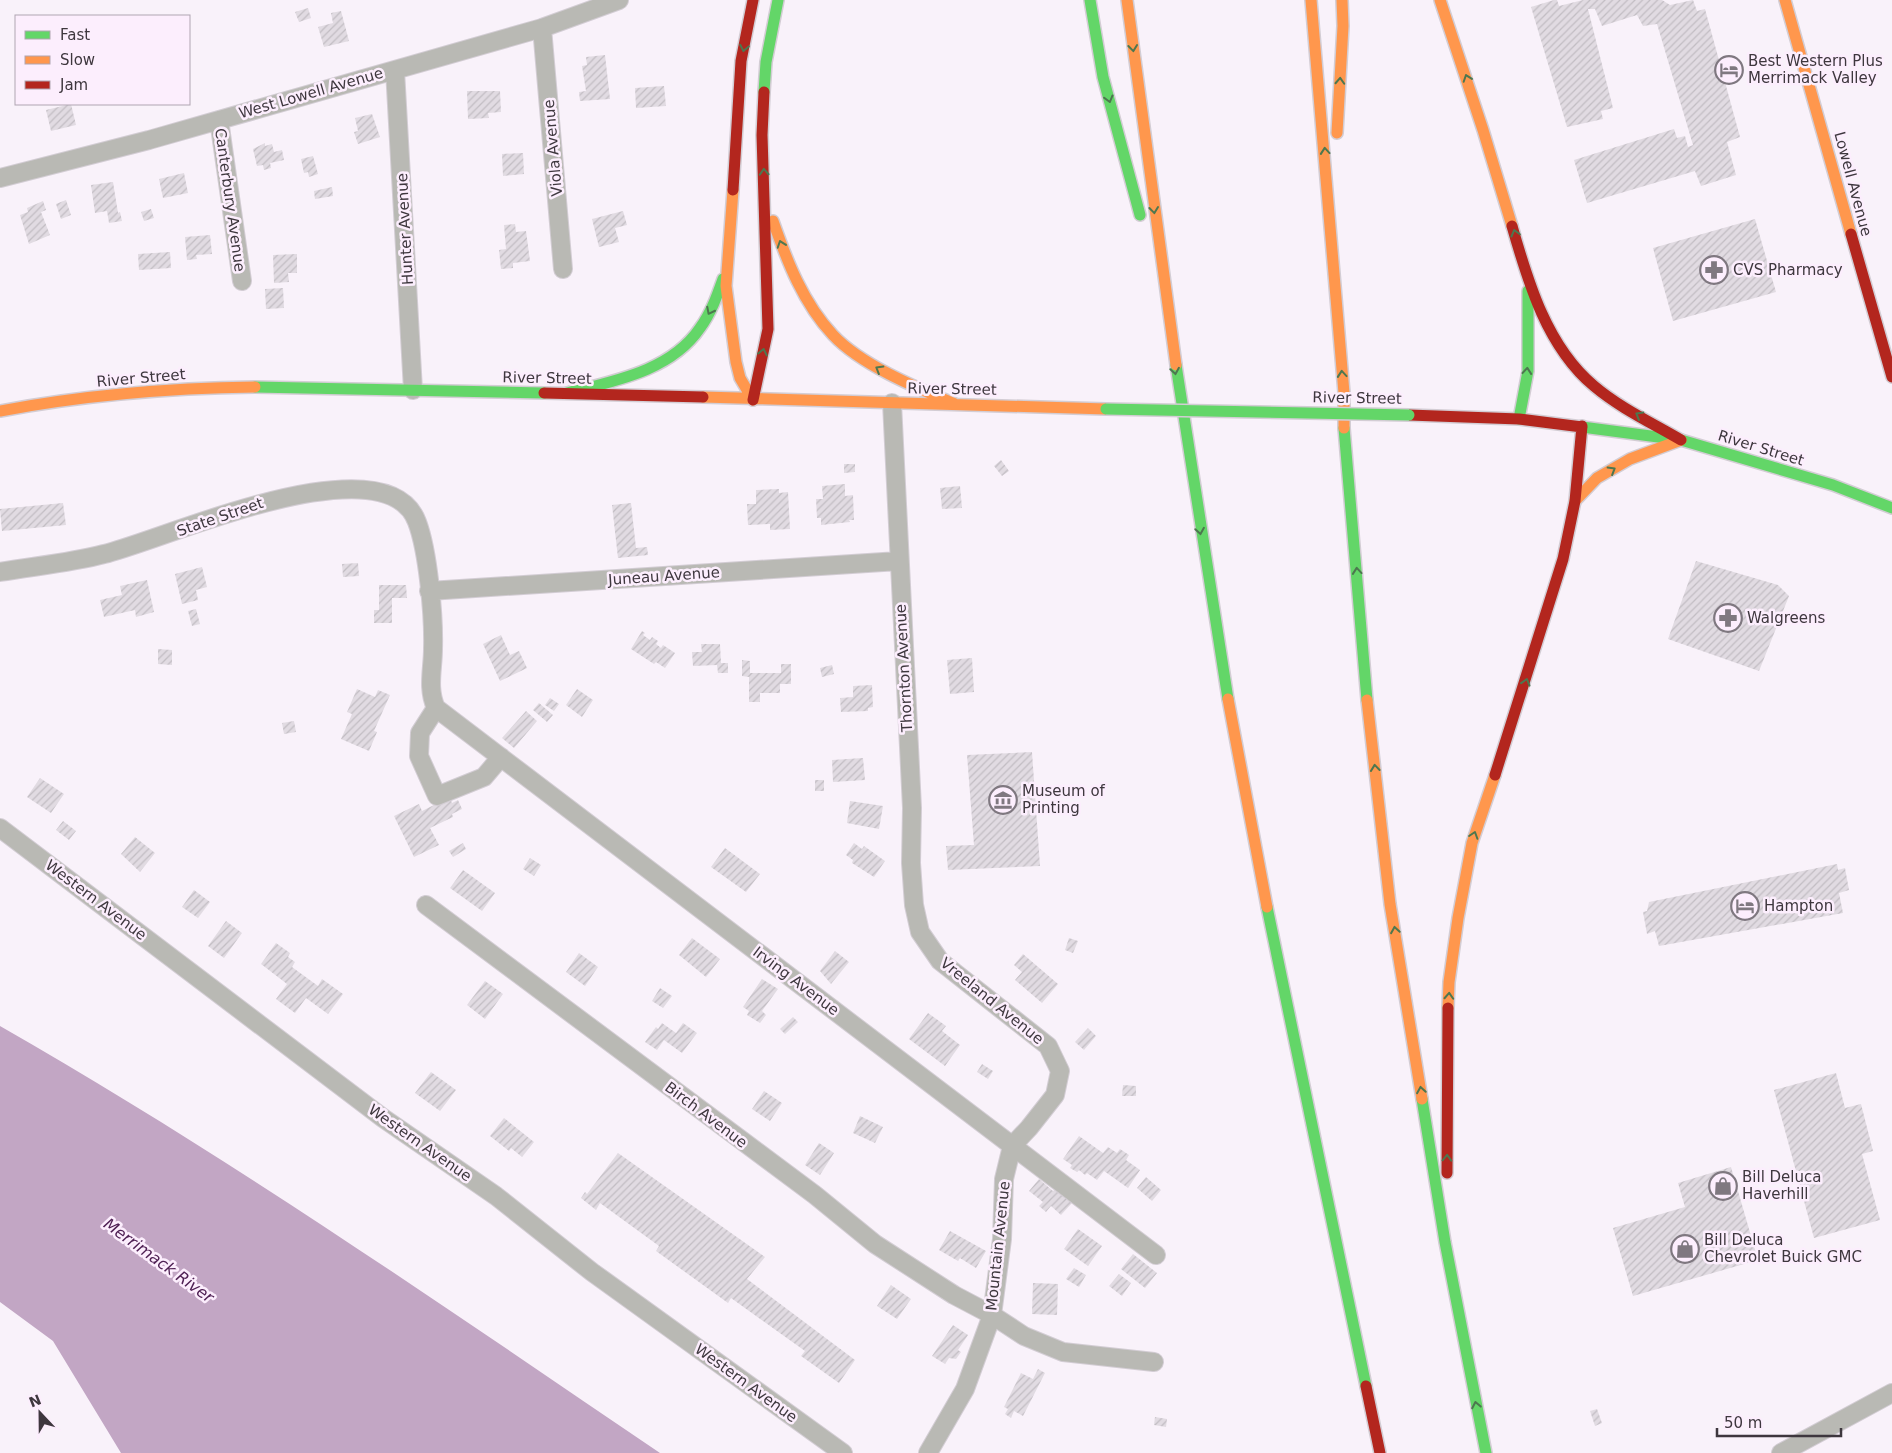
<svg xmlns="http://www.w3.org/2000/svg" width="1892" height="1453" viewBox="0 0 1892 1453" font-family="'DejaVu Sans',sans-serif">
	<defs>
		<pattern id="building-hatch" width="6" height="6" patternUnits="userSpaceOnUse" patternTransform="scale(1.25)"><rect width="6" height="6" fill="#e1dbe2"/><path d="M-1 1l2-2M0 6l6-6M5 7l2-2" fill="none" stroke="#c2bdc3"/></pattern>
	</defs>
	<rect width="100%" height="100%" fill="#f9f2fa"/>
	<!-- water -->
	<path fill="#c2a6c4" d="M 0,1026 C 228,1156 443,1306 660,1453 L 121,1453 L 53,1341 L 0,1302 Z"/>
	<!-- building -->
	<path fill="url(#building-hatch)" d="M 1554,0 L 1557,0 L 1559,6 L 1583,0 L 1662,0 L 1670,5 L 1693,0 L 1697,11 L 1705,9 L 1740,137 L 1727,142 L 1736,175 L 1701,186 L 1695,171 L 1587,203 L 1574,160 L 1674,129 L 1677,138 L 1685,136 L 1688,147 L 1693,145 L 1657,24 L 1643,26 L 1637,15 L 1602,26 L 1595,9 L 1588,9 L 1613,108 L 1601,111 L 1603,119 L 1567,127 L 1531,7 Z
		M 308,8 L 311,18 L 299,22 L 295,12 Z
		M 341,11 L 349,41 L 324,47 L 318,27 L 333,23 L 331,13 Z
		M 605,55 L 610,99 L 580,101 L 579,92 L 586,91 L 582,66 L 587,65 L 586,57 Z
		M 664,86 L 666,106 L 636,108 L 635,88 Z
		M 467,91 L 500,91 L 501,112 L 488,113 L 489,118 L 468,119 Z
		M 71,104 L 76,125 L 51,131 L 46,110 Z
		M 372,114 L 380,137 L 358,144 L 354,132 L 358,131 L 355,118 Z
		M 265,143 L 265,146 L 272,144 L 274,152 L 282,150 L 284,160 L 270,163 L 271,168 L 264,170 L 263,165 L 257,166 L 253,149 Z
		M 523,153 L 524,174 L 503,176 L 502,154 Z
		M 313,156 L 318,174 L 309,177 L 308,172 L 304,173 L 301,159 Z
		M 184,173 L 188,193 L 163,198 L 159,179 Z
		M 113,182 L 118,213 L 120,212 L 122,221 L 109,223 L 107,211 L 95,213 L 91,185 Z
		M 332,187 L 333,196 L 315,199 L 314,191 Z
		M 66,200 L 71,215 L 61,219 L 56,204 Z
		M 43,201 L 46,210 L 41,212 L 50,235 L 29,244 L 20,215 L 28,212 L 27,208 Z
		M 151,209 L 154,218 L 144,221 L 141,212 Z
		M 623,211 L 627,225 L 615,228 L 619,242 L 599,247 L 592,219 Z
		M 1755,219 L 1776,292 L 1673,321 L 1653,248 Z
		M 515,224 L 516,232 L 526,231 L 530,261 L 513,263 L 513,268 L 501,269 L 499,250 L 506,249 L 504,225 Z
		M 210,235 L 212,254 L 196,255 L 197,259 L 187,260 L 185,237 Z
		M 170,252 L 171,268 L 139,270 L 138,254 Z
		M 297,254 L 297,273 L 288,273 L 289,282 L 274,283 L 273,255 Z
		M 283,288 L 284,308 L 266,309 L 265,289 Z
		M 1001,460 L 1009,471 L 1002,476 L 994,466 Z
		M 844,464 L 855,464 L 855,472 L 844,473 Z
		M 845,484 L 845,496 L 853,495 L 854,520 L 849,520 L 850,522 L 821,525 L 821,518 L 817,518 L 816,499 L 823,499 L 822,486 Z
		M 960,486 L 962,508 L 942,509 L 940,488 Z
		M 779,489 L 779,493 L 788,492 L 790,529 L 770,530 L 770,524 L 748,525 L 747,504 L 756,504 L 756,490 Z
		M 63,503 L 66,525 L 2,531 L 0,509 Z
		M 631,503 L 636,548 L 647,547 L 648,555 L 618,558 L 612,505 Z
		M 1696,561 L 1778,585 L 1789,596 L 1759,671 L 1668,639 Z
		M 358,563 L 359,576 L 343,577 L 342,564 Z
		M 202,567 L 207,587 L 196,590 L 198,600 L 182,604 L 175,574 Z
		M 147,580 L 154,612 L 136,617 L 135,610 L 104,617 L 100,600 L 122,595 L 120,586 Z
		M 379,585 L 406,585 L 407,598 L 392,598 L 392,623 L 374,623 L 374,610 L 379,610 Z
		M 196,609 L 200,624 L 192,626 L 188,611 Z
		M 642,631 L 645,633 L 643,635 L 650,640 L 652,637 L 658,641 L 656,644 L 661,648 L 663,645 L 675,653 L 665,668 L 656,662 L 654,664 L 631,649 Z
		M 501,635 L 510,655 L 519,651 L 527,668 L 500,681 L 483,644 Z
		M 701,644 L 720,644 L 721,663 L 728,663 L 728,673 L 718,673 L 717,665 L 693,666 L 692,652 L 702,652 Z
		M 158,649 L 172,650 L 172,665 L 158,664 Z
		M 972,658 L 974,692 L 950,694 L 947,660 Z
		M 742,660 L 750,661 L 750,673 L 781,673 L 781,664 L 791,664 L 791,684 L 780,684 L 780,693 L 760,693 L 760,702 L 749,702 L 749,677 L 742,676 Z
		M 832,665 L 834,674 L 822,677 L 820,668 Z
		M 872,685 L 873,707 L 868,708 L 868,711 L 841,712 L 840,698 L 853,697 L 853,686 Z
		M 357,689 L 375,697 L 378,690 L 390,695 L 374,731 L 377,732 L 369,751 L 341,739 L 352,714 L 347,712 Z
		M 577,689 L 593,700 L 582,717 L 566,705 Z
		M 550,698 L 559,704 L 554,711 L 545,705 Z
		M 539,703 L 553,715 L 547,722 L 533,710 Z
		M 526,711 L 537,721 L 514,748 L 502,738 Z
		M 294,721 L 296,732 L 284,734 L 282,723 Z
		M 1032,752 L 1040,866 L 948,870 L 946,846 L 974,845 L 967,755 Z
		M 863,758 L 865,780 L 833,782 L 832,760 Z
		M 40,778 L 64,794 L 51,813 L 27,797 Z
		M 815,780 L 824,780 L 824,791 L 815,791 Z
		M 450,797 L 452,803 L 458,800 L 462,809 L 452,814 L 453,817 L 430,828 L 439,845 L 414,857 L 394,816 L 419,804 L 422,811 Z
		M 850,801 L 883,806 L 879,829 L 847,823 Z
		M 63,821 L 76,831 L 69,840 L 56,830 Z
		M 135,837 L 155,853 L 140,872 L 121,854 Z
		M 463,843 L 466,849 L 453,857 L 449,851 Z
		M 854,843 L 862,849 L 864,846 L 885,861 L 874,877 L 852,863 L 853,860 L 846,855 Z
		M 725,848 L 760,874 L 746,892 L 711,867 Z
		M 530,858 L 541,865 L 534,876 L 523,869 Z
		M 1837,864 L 1838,870 L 1845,868 L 1849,890 L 1839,893 L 1843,913 L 1659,946 L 1655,931 L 1647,934 L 1643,912 L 1647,911 L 1649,902 Z
		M 463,870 L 495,893 L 482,911 L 450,888 Z
		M 194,890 L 210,902 L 198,918 L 182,907 Z
		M 226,921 L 242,933 L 224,958 L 208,946 Z
		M 692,938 L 720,959 L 706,977 L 679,955 Z
		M 1069,938 L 1078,941 L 1073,953 L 1065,950 Z
		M 276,943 L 290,953 L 288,957 L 295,962 L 292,967 L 318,986 L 322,979 L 343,994 L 328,1014 L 306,998 L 295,1013 L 276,999 L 287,984 L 261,964 Z
		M 835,951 L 849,962 L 831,984 L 820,971 Z
		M 579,953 L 598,967 L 585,986 L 566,972 Z
		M 1023,954 L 1058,984 L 1042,1003 L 1015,980 L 1022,972 L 1014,965 Z
		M 762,979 L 778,989 L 762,1011 L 766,1015 L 760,1023 L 747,1015 L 749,1011 L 743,1007 Z
		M 485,981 L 503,994 L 485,1019 L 467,1005 Z
		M 660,988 L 672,996 L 663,1008 L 652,1001 Z
		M 928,1013 L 946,1026 L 942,1031 L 960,1045 L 945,1066 L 909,1039 Z
		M 793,1017 L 798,1022 L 785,1034 L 780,1029 Z
		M 662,1023 L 676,1033 L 683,1023 L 697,1033 L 682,1053 L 664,1040 L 657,1050 L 645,1042 L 656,1027 L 658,1029 Z
		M 1088,1028 L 1096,1036 L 1084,1050 L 1075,1042 Z
		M 982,1064 L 993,1071 L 988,1079 L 977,1072 Z
		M 431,1072 L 456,1090 L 440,1111 L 415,1093 Z
		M 1836,1073 L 1845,1108 L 1861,1104 L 1873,1151 L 1862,1154 L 1880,1220 L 1814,1238 L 1774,1090 Z
		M 1123,1085 L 1136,1086 L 1136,1096 L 1122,1096 Z
		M 764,1091 L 782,1103 L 770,1121 L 752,1109 Z
		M 860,1116 L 883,1127 L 875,1143 L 853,1133 Z
		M 504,1118 L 534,1142 L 522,1157 L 511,1148 L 509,1151 L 490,1136 Z
		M 1079,1136 L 1103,1153 L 1108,1147 L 1117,1153 L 1120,1149 L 1129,1155 L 1126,1160 L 1140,1170 L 1128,1188 L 1104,1171 L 1097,1180 L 1087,1173 L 1085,1175 L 1079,1170 L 1077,1172 L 1070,1168 L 1072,1165 L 1063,1159 Z
		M 819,1143 L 834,1153 L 820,1175 L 805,1165 Z
		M 618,1153 L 765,1257 L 747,1279 L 855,1360 L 839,1383 L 801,1356 L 805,1351 L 731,1298 L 728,1303 L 656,1251 L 659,1246 L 600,1203 L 596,1210 L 581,1198 L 585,1192 L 587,1194 Z
		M 1731,1167 L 1758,1260 L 1633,1296 L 1613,1228 L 1685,1207 L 1678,1183 Z
		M 1146,1177 L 1161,1190 L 1152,1201 L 1137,1188 Z
		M 1039,1179 L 1053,1191 L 1056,1189 L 1072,1203 L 1061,1215 L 1051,1206 L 1046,1212 L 1039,1206 L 1043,1202 L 1029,1191 Z
		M 1078,1229 L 1102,1246 L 1088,1266 L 1064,1249 Z
		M 950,1231 L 986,1251 L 976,1268 L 960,1258 L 958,1261 L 939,1250 Z
		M 1133,1254 L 1157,1273 L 1145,1288 L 1121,1269 Z
		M 1074,1268 L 1086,1275 L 1079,1287 L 1066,1279 Z
		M 1119,1274 L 1131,1283 L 1122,1296 L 1109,1286 Z
		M 1033,1283 L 1058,1284 L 1057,1315 L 1032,1314 Z
		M 891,1285 L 911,1299 L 897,1319 L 877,1306 Z
		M 953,1325 L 968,1335 L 958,1350 L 961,1352 L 956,1359 L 949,1358 L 945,1364 L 932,1356 Z
		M 1038,1369 L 1045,1373 L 1023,1416 L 1014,1411 L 1011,1418 L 1005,1414 L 1008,1409 L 1004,1407 L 1021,1373 L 1033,1379 Z
		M 1597,1409 L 1602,1423 L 1595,1426 L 1590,1411 Z
		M 1155,1417 L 1167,1419 L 1166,1427 L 1154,1425 Z"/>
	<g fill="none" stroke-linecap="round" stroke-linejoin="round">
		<defs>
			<path id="street" d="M 542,28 L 563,269
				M 395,70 L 413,390
				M 219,120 L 242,281
				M 0,178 L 149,140 L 542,28 L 619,0
				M 892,403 L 912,808 L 911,863 L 914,905 L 920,932 L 940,961 L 1048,1046 L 1060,1071 L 1055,1095 L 1029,1128 L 1012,1146 L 1004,1179 L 1002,1239 L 992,1315 L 965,1389 L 928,1453
				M 0,572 C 35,566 70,563 104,554 C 163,540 386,438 417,522 C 428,551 434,616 433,649 C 433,669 427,688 436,708 L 1156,1255
				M 429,591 L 899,561
				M 436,708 L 420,733 L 419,756 L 437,796 L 484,777 L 501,757
				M 0,828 L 383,1118 L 496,1196 L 592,1272 L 843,1453
				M 426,905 L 815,1195 L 875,1244 L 954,1295 L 992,1315 L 1024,1336 L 1063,1352 L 1154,1362
				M 1781,1453 L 1892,1393"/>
			<path id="fast" d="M 1090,0 L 1103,77 L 1140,215
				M 764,92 L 766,62 L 778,0
				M 1176,365 L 1228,699
				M 255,387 L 544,393
				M 567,393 C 614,381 671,371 700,328 C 711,313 717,296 723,279
				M 1519,419 L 1528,371 L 1528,291
				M 1582,427 L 1681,440 L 1833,485 L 1892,508
				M 1344,428 L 1367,700
				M 1267,907 L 1366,1386
				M 1422,1099 L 1445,1242 L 1486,1453"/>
			<path id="slow" d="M 1127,0 L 1176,365
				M 1311,0 L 1344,393 L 1344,428
				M 1440,0 L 1483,130 L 1512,226
				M 1785,0 L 1851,234
				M 1337,133 L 1343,26 L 1342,0
				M 733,190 L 726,286 L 736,362 L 740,378 L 753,400
				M 773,221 C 787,261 803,303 833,335 C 861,365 917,388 955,404
				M 703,397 L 1106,409
				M 0,411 C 85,395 169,388 255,387
				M 1575,501 L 1597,478 L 1630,459 L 1681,440
				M 1228,699 L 1267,907
				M 1367,700 L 1390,904 L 1422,1099
				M 1448,1008 L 1449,982 L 1458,918 L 1472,843 L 1495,775"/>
			<path id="jam" d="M 733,190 L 741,61 L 753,0
				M 1512,226 C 1528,282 1547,347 1594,386 C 1620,408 1652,423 1681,440
				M 1851,234 L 1892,377
				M 544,393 L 703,397
				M 753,400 L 768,329 L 762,135 L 764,92
				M 1409,415 L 1519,419 L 1582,427
				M 1495,775 L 1563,559 L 1575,501 L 1582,426
				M 1447,1173 L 1448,1008
				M 1366,1386 L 1380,1453"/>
		</defs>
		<!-- street casing -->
		<use href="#street" stroke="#d3cdd4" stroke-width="20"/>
		<!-- fast casing -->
		<use href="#fast" stroke="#d3cdd4" stroke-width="14"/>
		<!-- slow casing -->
		<use href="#slow" stroke="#d3cdd4" stroke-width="14"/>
		<!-- jam casing -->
		<use href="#jam" stroke="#d3cdd4" stroke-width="14"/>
		<!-- street -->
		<use href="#street" stroke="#b9b9b4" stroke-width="18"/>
		<!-- fast -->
		<use href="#fast" stroke="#63d668" stroke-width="11"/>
		<!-- slow -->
		<use href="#slow" stroke="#ff974d" stroke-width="11"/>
		<!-- jam -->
		<use href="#jam" stroke="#b3261e" stroke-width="11"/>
		<defs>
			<path id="fast-bridge" d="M 1106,409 L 1409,415"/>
		</defs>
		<!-- fast-bridge casing -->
		<use href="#fast-bridge" stroke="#d3cdd4" stroke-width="14" stroke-linecap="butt"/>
		<!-- fast-bridge -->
		<use href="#fast-bridge" stroke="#63d668" stroke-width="11"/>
	</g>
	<!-- one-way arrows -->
	<defs><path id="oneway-chevron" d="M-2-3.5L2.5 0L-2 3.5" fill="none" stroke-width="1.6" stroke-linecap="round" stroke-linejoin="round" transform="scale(1.25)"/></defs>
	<g stroke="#4d774f">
		<use href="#oneway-chevron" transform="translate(744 48) rotate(101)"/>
		<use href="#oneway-chevron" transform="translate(1133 48) rotate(83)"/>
		<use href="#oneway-chevron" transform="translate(1467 78) rotate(-109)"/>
		<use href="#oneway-chevron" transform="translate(1340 81) rotate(-87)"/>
		<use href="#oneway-chevron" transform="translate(1109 99) rotate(75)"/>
		<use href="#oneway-chevron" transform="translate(1325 151) rotate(-95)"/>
		<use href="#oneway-chevron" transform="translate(764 172) rotate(-93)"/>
		<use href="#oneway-chevron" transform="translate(1154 210) rotate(83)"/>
		<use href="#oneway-chevron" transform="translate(1515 233) rotate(-105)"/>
		<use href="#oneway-chevron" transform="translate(781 244) rotate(-109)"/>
		<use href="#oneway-chevron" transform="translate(710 311) rotate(117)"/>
		<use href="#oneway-chevron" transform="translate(763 352) rotate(-78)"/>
		<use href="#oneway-chevron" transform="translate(879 369) rotate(-149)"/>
		<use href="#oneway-chevron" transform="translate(1175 371) rotate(81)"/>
		<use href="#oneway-chevron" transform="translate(1527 371) rotate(-85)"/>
		<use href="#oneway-chevron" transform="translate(1342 374) rotate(-95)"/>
		<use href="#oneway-chevron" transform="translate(1639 415) rotate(-150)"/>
		<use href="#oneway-chevron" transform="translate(1612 470) rotate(-31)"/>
		<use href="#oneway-chevron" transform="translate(1200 531) rotate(81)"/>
		<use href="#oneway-chevron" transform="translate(1357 571) rotate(-95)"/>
		<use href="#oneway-chevron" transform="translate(1526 682) rotate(-73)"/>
		<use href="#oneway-chevron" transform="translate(1375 768) rotate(-96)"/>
		<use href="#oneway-chevron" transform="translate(1474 835) rotate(-72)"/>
		<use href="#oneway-chevron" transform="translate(1395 930) rotate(-99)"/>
		<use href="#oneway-chevron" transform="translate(1449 996) rotate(-87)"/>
		<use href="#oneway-chevron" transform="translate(1421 1090) rotate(-99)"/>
		<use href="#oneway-chevron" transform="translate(1447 1158) rotate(-88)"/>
		<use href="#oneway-chevron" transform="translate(1476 1405) rotate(-101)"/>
	</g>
	<!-- icons -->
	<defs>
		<symbol id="hotel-ring" viewBox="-11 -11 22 22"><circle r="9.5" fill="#fceefd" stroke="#7f7880" stroke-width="1.5"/><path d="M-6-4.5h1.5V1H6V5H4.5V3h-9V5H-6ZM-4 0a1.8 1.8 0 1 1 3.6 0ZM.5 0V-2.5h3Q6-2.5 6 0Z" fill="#7f7880"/></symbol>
		<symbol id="pharmacy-ring" viewBox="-11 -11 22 22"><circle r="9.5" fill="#fceefd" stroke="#7f7880" stroke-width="1.5"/><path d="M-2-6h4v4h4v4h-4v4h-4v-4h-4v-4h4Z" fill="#7f7880"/></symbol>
		<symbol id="museum-ring" viewBox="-11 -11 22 22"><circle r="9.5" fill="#fceefd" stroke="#7f7880" stroke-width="1.5"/><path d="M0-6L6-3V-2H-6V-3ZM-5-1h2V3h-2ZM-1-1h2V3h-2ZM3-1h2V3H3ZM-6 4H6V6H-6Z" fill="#7f7880"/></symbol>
		<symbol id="shop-ring" viewBox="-11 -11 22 22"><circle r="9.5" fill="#fceefd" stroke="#7f7880" stroke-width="1.5"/><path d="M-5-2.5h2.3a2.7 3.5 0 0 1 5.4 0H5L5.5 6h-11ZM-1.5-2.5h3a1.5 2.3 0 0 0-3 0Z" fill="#7f7880"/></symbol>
	</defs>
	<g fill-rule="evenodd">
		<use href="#hotel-ring" x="1713" y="54" width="32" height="32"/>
		<use href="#pharmacy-ring" x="1698" y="254" width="32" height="32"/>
		<use href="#pharmacy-ring" x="1712" y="602" width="32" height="32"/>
		<use href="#museum-ring" x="987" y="784" width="32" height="32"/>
		<use href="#hotel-ring" x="1729" y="890" width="32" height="32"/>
		<use href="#shop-ring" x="1707" y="1170" width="32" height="32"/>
		<use href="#shop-ring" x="1669" y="1233" width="32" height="32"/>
	</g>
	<g text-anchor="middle" stroke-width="5" stroke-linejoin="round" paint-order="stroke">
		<!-- poi labels -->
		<g font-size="15" fill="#3e373e" stroke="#fceefd" text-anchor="start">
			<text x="1748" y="66">Best Western Plus<tspan x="1748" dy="17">Merrimack Valley</tspan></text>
			<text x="1733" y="275">CVS Pharmacy</text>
			<text x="1747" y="623">Walgreens</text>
			<text x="1022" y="796">Museum of<tspan x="1022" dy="17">Printing</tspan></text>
			<text x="1764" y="911">Hampton</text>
			<text x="1742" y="1182">Bill Deluca<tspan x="1742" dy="17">Haverhill</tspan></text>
			<text x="1704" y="1245">Bill Deluca<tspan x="1704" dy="17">Chevrolet Buick GMC</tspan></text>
		</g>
		<!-- street labels -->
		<g font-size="15" fill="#3e373e" stroke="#fceefd">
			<text transform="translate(311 93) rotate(-16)" y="5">West Lowell Avenue</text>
			<text transform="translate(553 148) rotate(-95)" y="5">Viola Avenue</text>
			<text transform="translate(1853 184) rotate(75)" y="5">Lowell Avenue</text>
			<text transform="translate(230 200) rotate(82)" y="5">Canterbury Avenue</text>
			<text transform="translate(405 229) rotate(-93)" y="5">Hunter Avenue</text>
			<text transform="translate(141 378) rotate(-5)" y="5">River Street</text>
			<text transform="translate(547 378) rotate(1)" y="5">River Street</text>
			<text transform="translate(952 389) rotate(1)" y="5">River Street</text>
			<text transform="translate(1357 398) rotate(1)" y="5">River Street</text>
			<text transform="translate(1761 448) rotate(17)" y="5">River Street</text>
			<text transform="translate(220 517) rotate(-19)" y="5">State Street</text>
			<text transform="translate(664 576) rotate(-4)" y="5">Juneau Avenue</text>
			<text transform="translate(904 668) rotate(-93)" y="5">Thornton Avenue</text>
			<text transform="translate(96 900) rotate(37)" y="5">Western Avenue</text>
			<text transform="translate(796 981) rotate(37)" y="5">Irving Avenue</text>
			<text transform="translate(992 1001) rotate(39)" y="5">Vreeland Avenue</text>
			<text transform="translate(706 1115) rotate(37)" y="5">Birch Avenue</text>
			<text transform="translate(420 1143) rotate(35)" y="5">Western Avenue</text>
			<text transform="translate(998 1246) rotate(-84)" y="5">Mountain Avenue</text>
			<text transform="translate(746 1383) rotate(36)" y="5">Western Avenue</text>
		</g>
		<!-- water labels -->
		<g font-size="16" font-style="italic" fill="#4f2054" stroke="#fceefd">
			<text transform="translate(159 1260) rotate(36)" y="6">Merrimack River</text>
		</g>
	</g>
	<!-- legend -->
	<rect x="15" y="15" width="175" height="90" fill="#fceefd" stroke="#b0a5b1"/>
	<rect x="25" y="31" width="25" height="8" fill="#63d668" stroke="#b0a5b1"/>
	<text x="60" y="40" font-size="15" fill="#3e373e">Fast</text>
	<rect x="25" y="56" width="25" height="8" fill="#ff974d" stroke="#b0a5b1"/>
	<text x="60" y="65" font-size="15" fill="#3e373e">Slow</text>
	<rect x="25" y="81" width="25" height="8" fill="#b3261e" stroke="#b0a5b1"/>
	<text x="60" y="90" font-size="15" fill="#3e373e">Jam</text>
	<!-- north arrow -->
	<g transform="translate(40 1413) rotate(338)" stroke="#fceefd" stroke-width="4" paint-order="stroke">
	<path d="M0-4L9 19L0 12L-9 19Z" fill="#3e373e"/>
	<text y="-8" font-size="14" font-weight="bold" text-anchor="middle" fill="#3e373e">N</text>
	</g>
	<!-- scale -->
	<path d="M1717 1428v8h124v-8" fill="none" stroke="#3e373e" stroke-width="2.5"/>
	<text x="1724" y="1428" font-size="15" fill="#3e373e" stroke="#fceefd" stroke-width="4" paint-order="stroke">50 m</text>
</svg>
